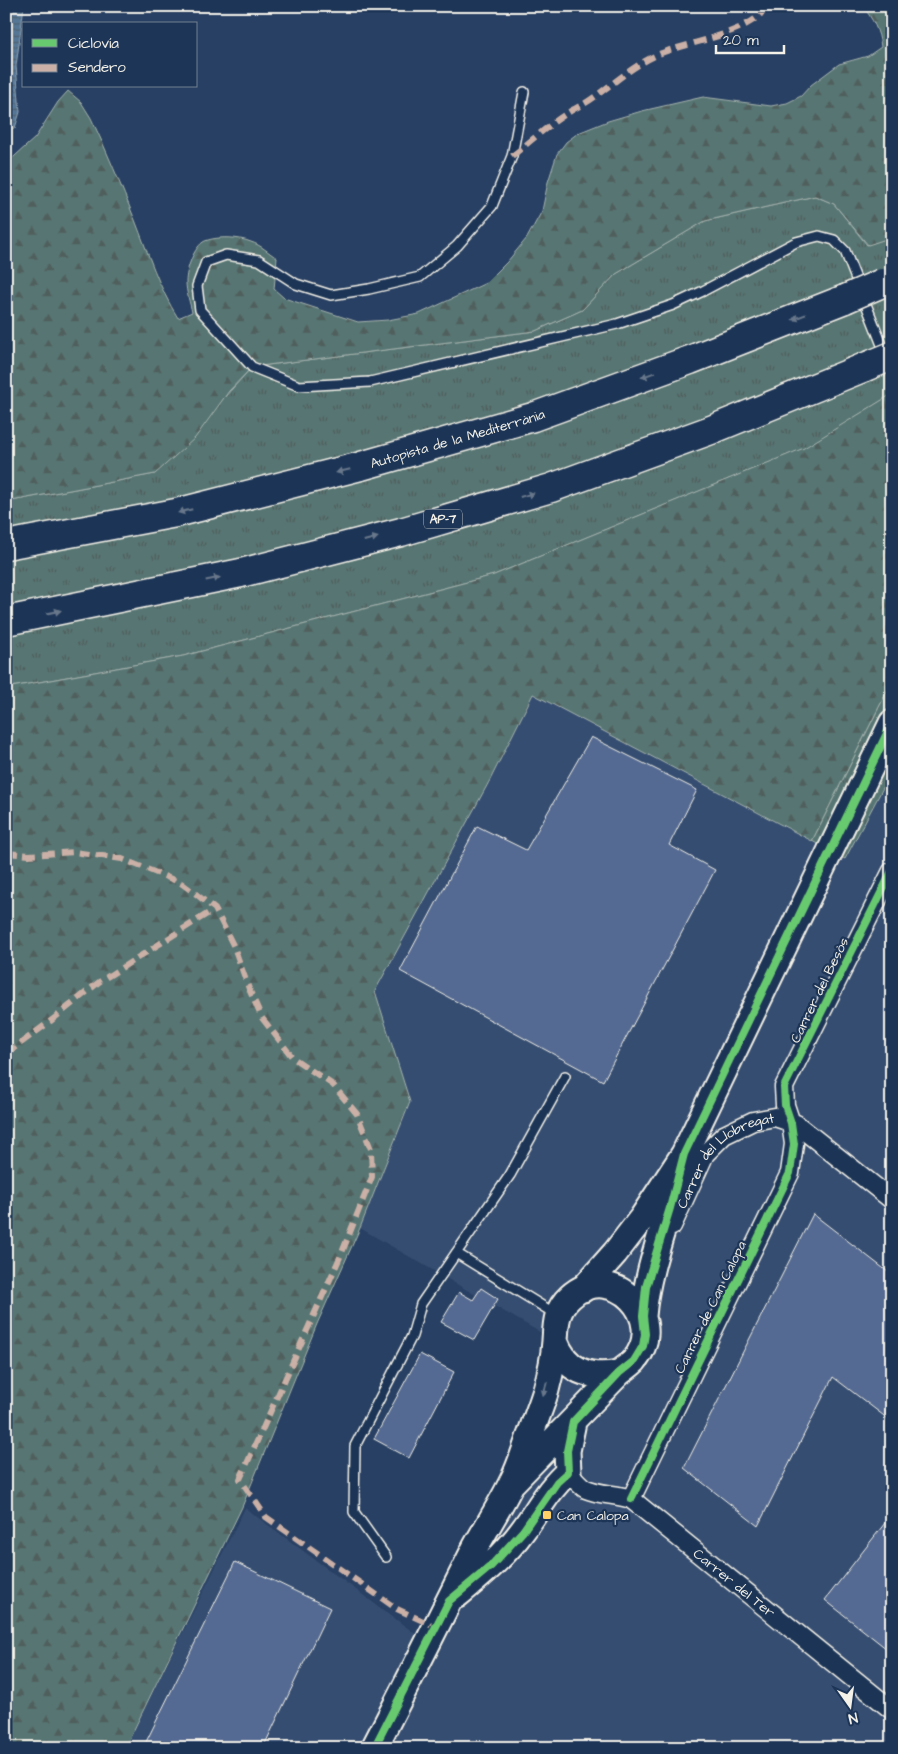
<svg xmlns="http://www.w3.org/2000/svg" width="898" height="1754" viewBox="0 0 898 1754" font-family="'Architects Daughter',sans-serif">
	<defs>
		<pattern id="grass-tufts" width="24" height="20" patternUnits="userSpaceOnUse" patternTransform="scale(1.25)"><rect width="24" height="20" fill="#577573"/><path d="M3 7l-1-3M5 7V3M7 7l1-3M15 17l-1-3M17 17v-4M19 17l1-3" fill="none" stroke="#505e5c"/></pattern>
		<pattern id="forest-firs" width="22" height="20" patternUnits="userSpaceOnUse" patternTransform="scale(1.25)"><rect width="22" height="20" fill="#577573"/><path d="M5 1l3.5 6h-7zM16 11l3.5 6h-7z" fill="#505e5c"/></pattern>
		<pattern id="water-rules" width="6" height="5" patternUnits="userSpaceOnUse" patternTransform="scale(1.25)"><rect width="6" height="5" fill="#547695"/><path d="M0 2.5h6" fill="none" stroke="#4e5f6e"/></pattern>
	</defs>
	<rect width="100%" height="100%" fill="#284063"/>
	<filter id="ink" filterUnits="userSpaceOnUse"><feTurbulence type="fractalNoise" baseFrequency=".02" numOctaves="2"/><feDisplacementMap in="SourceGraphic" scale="10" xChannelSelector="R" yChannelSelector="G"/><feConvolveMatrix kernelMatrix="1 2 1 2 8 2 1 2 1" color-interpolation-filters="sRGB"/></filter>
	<g filter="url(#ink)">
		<!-- built -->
		<path fill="#354d71" d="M 533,693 L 845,859 L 888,779 L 892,780 L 892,1748 L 125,1748 L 245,1508 L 428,1643 L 486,1528 L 555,1341 L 360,1228 L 410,1102 L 375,991 L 490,780 Z"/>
		<!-- grass -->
		<path fill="url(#grass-tufts)" stroke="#a6b3ae" d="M 815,196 L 834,204 L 867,245 L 892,237 L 892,394 L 805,448 L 494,575 L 183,656 L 6,688 L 6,502 L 155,474 L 252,367 L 535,331 L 582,310 L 616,274 L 705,221 Z
			M 892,681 L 892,771 L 845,859 L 812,841 Z"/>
		<!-- forest -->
		<path fill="url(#forest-firs)" stroke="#a6b3ae" d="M 863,6 L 892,6 L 892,237 L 868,245 L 834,204 L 815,196 L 705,221 L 616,274 L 582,310 L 535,331 L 252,367 L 229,391 L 195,438 L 155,474 L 6,502 L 6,164 L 35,138 L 58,102 L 68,91 L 81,102 L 91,118 C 107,151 121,186 135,220 C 148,253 159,288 178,318 L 192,312 C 190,303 186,292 186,282 C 186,270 194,246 205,241 C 218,236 239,237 251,242 C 261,245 269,253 277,258 L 274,289 L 284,298 L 358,322 L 388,320 L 419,314 L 486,283 L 507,262 L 527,238 L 542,211 L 548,182 L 557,154 L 566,142 L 578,133 L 608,121 L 642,111 L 703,97 L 771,106 L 787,103 L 801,96 L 811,85 L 839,64 L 868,56 L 881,47 C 879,30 873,20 863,6 Z
			M 892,394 L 892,681 L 812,841 L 533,694 L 490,780 L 375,991 L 410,1102 L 360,1228 L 317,1324 L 242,1507 L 125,1748 L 6,1748 L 6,688 L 183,656 L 494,575 L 804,448 Z"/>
		<!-- water -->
		<path fill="url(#water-rules)" stroke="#94a7b6" d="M 6,6 L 24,6 L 16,66 L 20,112 L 15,128 L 6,129 Z"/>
		<!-- building -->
		<path fill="#546b92" stroke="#f4f1e8" d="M 591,737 L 697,790 L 669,845 L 715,870 L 603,1081 L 400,971 L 477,826 L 526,850 Z
			M 813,1214 L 892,1275 L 892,1422 L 833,1377 L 758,1526 L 684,1468 Z
			M 481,1288 L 498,1299 L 474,1340 L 441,1322 L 459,1292 L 473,1300 Z
			M 420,1354 L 454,1372 L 409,1458 L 374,1439 Z
			M 892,1514 L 892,1653 L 825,1600 Z
			M 235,1562 L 330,1608 L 263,1748 L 143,1748 Z"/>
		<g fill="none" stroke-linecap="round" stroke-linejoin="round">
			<defs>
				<path id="lane" d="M 524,92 L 512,156 L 492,206 L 457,246 L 420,277 L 369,289 L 331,295 L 296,284 L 259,260 L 226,255 L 206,262 L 197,286 L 200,310 L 252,367 L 299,386 L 370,382 L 617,324 L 673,305 L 703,291 L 796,242 L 819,236 L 834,240 L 845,251 L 886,355
					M 456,1253 L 557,1315
					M 386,1557 L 354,1512 L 355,1446 L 412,1336 L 421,1304 L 510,1175 L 565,1076"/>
				<g id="street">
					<path id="s1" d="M 672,1226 L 705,1154 L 724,1135 L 753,1121 L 775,1117 L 796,1124 L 892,1200"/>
					<path id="s2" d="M 568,1472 C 574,1478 580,1486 586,1489 C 600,1495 616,1494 631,1499 L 892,1710"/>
					<path d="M 631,1499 L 790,1173 L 794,1144 L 791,1123 L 785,1105 L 784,1087 L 892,871"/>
				</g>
				<path id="secondary" d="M 583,1289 L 615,1253 L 642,1218 L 684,1154 L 892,723
					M 643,1316 C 647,1267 667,1221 679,1173
					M 555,1341 C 566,1371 589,1379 619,1373
					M 457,1595 C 481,1575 505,1555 523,1530 C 538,1510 549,1488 568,1472 L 567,1451 L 573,1422
					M 374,1748 C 408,1682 442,1615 475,1548 C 487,1526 501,1505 512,1482 C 520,1467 525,1449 531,1433 C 536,1418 542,1404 546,1390 C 550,1375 554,1357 555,1341 C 556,1323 556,1310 570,1297 C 611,1259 670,1318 634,1361 C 630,1365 624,1369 619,1373 L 513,1482"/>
				<g id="highway">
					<path id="s3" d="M 6,545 L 176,513 L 361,466 L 533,417 L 690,360 L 845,299"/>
					<path d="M 6,621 L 241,573 L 401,532 L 551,488 L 711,430 L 865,367"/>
				</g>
			</defs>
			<!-- lane casing -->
			<use href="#lane" stroke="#f4f1e8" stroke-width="12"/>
			<!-- street casing -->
			<use href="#street" stroke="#f4f1e8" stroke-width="21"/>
			<!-- secondary casing -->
			<use href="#secondary" stroke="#f4f1e8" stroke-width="29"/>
			<!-- highway casing -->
			<use href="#highway" stroke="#f4f1e8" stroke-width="31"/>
			<!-- lane -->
			<use href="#lane" stroke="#1d3557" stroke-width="9"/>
			<!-- street -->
			<use href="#street" stroke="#1d3557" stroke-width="18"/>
			<!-- secondary -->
			<use href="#secondary" stroke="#1d3557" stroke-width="25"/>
			<!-- highway -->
			<use href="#highway" stroke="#1d3557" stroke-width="28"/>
			<defs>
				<path id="highway-bridge" d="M 845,299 L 882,283
					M 865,367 L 892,356"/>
			</defs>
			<!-- highway-bridge casing -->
			<use href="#highway-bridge" stroke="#f4f1e8" stroke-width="31" stroke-linecap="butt"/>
			<!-- highway-bridge -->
			<use href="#highway-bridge" stroke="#1d3557" stroke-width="28"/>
			<!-- quiet -->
			<path stroke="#cab0a6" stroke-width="6" stroke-dasharray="12 6" stroke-linecap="butt" d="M 512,156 C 530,142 547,126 566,114 C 575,108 585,104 593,98 C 617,81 638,61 667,51 C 690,43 758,30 766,6
				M 6,853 L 29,855 L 75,852 L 122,859 L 181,883 L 196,894 L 215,909 L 234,947 L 249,989 L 262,1018 L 293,1058 L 333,1085 L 357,1114 L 371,1149 L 372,1177 L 341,1255 L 240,1479 L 266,1517 L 397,1609 L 436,1627
				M 6,1054 L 52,1020 L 99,982 L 215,909"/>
			<defs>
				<path id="cycleway" d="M 631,1499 L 790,1173 L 794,1144 L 791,1123 L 785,1105 L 784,1087 L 892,871
					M 374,1748 L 449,1601 L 491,1566 L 523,1531 L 557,1482 L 568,1472 L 567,1451 L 573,1422 L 619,1373 L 634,1361 L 643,1346 L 645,1334 L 643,1316 L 646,1287 L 670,1208 L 684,1154 L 892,723"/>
			</defs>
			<!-- cycleway casing -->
			<use href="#cycleway" stroke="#1d3557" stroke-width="11"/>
			<!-- cycleway -->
			<use href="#cycleway" stroke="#67ca6e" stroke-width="8"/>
		</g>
		<!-- one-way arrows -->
		<defs><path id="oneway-solid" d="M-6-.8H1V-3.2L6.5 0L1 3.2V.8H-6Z" transform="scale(1.25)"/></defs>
		<g fill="#68778a">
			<use href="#oneway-solid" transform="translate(799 317) rotate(159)"/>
			<use href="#oneway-solid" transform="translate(648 375) rotate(160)"/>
			<use href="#oneway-solid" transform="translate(343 471) rotate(166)"/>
			<use href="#oneway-solid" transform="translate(527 495) rotate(-16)"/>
			<use href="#oneway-solid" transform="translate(185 511) rotate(166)"/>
			<use href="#oneway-solid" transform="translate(371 539) rotate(-15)"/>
			<use href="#oneway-solid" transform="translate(213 579) rotate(-12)"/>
			<use href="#oneway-solid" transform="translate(54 612) rotate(-12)"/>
			<use href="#oneway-solid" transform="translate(545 1389) rotate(104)"/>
		</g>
	</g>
	<!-- markers -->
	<rect fill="#ffd166" stroke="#1d3557" stroke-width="2" x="542" y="1510" width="10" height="10" rx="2.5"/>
	<g text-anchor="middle" stroke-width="4.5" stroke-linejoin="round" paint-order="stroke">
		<!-- shield labels -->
		<rect fill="#1d3557" stroke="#b4b9bc" stroke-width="1" x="424" y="509.5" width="38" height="19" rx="4"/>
		<g font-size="12" font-weight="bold" fill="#f4f1e8">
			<text x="443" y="523">AP-7</text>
		</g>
		<!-- street labels -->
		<g font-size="14" fill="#f4f1e8" stroke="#1d3557">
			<text dy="5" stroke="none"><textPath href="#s3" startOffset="464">Autopista de la Mediterrània</textPath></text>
			<text transform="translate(819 990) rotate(-64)" y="5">Carrer del Besòs</text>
			<text dy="5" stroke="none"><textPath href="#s1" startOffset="90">Carrer del Llobregat</textPath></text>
			<text transform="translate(710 1307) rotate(-64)" y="5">Carrer de Can Calopa</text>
			<text dy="5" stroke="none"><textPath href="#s2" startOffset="204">Carrer del Ter</textPath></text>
		</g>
		<!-- poi labels -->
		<g font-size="14" fill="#f4f1e8" stroke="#1d3557" text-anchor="start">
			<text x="557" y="1520">Can Calopa</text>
		</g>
	</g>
	<!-- margin -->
	<rect width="898" height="1754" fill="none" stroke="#1d3557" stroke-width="25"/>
	<rect x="12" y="12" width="873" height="1729" fill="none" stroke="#f4f1e8" stroke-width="2" filter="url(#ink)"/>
	<!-- legend -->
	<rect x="22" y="22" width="175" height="65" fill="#1d3557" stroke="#738091"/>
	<rect x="32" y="39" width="25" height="8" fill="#67ca6e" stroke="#738091"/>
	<text x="68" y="48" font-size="15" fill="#f4f1e8">Ciclovía</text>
	<rect x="32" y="64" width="25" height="8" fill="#cab0a6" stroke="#738091"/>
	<text x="68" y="72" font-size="15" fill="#f4f1e8">Sendero</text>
	<!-- north arrow -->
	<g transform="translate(850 1706) rotate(166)" stroke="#1d3557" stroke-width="4" paint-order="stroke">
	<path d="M0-4L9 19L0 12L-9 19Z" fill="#f4f1e8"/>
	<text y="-8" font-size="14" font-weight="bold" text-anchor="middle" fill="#f4f1e8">N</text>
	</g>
	<!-- scale -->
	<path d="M716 45v8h68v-8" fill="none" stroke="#f4f1e8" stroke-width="2.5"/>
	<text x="723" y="45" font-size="15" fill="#f4f1e8" stroke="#1d3557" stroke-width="4" paint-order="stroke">20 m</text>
</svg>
